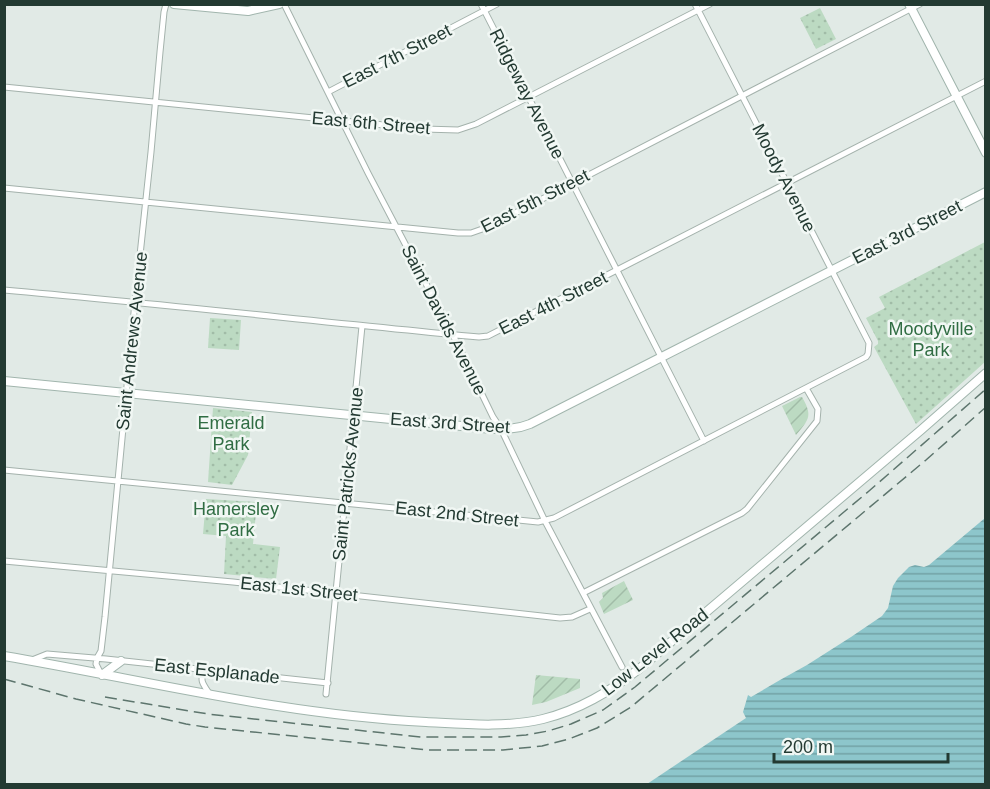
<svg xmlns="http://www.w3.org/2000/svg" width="990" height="789" viewBox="0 0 990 789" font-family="Arial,sans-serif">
	<defs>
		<pattern id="park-dots" width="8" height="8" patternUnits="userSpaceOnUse" patternTransform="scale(1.5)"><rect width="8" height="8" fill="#bcdac2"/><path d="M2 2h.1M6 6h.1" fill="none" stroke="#a1bca7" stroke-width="1.8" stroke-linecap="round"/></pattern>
		<pattern id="garden-furrows" width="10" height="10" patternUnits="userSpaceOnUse" patternTransform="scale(1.5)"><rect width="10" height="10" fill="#bcdac2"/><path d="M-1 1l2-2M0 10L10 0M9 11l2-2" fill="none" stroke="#a1bca7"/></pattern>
		<pattern id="water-rules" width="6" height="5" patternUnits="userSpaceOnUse" patternTransform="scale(1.5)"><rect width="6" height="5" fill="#8dc6cb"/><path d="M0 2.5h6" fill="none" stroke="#73a2a5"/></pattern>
	</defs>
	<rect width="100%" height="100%" fill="#e1eae6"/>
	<!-- park -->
	<path fill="url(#park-dots)" d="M 820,8 L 836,39 L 816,49 L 800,18 Z
		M 985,242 L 985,362 L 916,424 L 874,347 L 878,344 L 878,341 L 866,318 L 885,308 L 879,297 Z
		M 210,318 L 241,320 L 239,350 L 208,348 Z
		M 213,408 L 252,412 L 248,455 L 232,485 L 208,482 Z
		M 206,499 L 257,502 L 253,544 L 280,547 L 276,579 L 224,574 L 226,536 L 203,534 Z"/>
	<!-- garden -->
	<path fill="url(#garden-furrows)" d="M 800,397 L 802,397 C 813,416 809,419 796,435 L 782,406 Z
		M 624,581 L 633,600 L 604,614 L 599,602 L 603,598 L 602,593 Z
		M 536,675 L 580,679 L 580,688 L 546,702 L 532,705 Z"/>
	<!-- water -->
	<path fill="url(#water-rules)" d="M 985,512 L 985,784 L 647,784 L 746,718 L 743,712 L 748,695 L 779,675 L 817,656 L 880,611 L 891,582 L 909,563 L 922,562 Z"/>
	<!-- pier -->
	<path fill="#e1eae6" d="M 984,509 L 986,509 L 985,518 L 929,565 L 924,567 L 915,565 L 909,567 L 898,578 L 893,586 L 888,608 L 882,616 L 851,637 L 807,665 L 780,680 L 751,697 L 748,695 L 748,691 L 776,674 L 811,656 L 838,639 L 877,610 L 884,597 L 888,583 L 891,577 L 903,564 L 910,560 L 924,559 Z"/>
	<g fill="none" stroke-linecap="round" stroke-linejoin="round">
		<defs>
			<path id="street" d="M 284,4 L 368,173 L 456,341 L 493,417 L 501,429 L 545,521 L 622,667
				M 481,4 L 704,441
				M 4,87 L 424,129 L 458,130 L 476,124 L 710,4
				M 328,92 L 497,4
				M 4,188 L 458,233 L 471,233 L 488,227 L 920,4
				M 4,290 C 163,304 321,322 479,337 L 488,336 L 986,81
				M 4,470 L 538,522 L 554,518 L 866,357 L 868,354 L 869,343 L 695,4
				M 4,561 L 233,582 L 560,618 L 572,617 L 590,609
				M 583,593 L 742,513 L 747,509 L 817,421 L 818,409 L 806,388
				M 32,660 L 47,654 L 106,659 L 328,683
				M 204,669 C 200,681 202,683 209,693
				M 101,674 L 96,664 L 97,658 L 101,651 L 105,617 L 135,302 L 151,152 L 160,52 L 164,12 L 166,4
				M 326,694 L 362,326"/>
			<path id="secondary" d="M 174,4 L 248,11 L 279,4
				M 909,4 L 986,153
				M 4,381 L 492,429 C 506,429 518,429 530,424 L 986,192
				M 4,656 C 145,680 283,715 426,722 C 464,724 505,728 543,719 C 579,710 609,692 639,669 L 921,430 L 986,373
				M 102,675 L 121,661"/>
		</defs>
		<!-- street casing -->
		<use href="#street" stroke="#a4b2ac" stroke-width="7"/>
		<!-- secondary casing -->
		<use href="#secondary" stroke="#a1b5ad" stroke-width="10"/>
		<!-- street -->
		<use href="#street" stroke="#fff" stroke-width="5"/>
		<!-- secondary -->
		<use href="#secondary" stroke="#fff" stroke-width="8"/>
		<!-- rail -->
		<path stroke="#5d756d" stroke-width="1.5" stroke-dasharray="12 6" stroke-linecap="butt" d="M 4,679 L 76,699 L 186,724 L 205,727 L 428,750 L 503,750 L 542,746 L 569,739 L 597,728 L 631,707 L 926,460 L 986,407
			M 105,697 L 208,714 L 421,737 L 501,737 L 526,735 L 548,731 L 571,724 L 603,710 L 635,687 L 869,491 L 986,389"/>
	</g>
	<g text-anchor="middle" stroke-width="5" stroke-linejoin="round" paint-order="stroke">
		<!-- street labels -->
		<g font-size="18" fill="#233a32" stroke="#f1f7f4">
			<text transform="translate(397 56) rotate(-27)" y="6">East 7th Street</text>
			<text transform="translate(527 94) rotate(63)" y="6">Ridgeway Avenue</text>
			<text transform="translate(371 123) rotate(5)" y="6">East 6th Street</text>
			<text transform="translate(784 178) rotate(63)" y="6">Moody Avenue</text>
			<text transform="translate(535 201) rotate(-27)" y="6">East 5th Street</text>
			<text transform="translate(907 232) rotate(-27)" y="6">East 3rd Street</text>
			<text transform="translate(553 303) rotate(-27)" y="6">East 4th Street</text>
			<text transform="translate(444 320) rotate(63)" y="6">Saint Davids Avenue</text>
			<text transform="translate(132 341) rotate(-84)" y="6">Saint Andrews Avenue</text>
			<text transform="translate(450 423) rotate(4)" y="6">East 3rd Street</text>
			<text transform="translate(348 474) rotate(-84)" y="6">Saint Patricks Avenue</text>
			<text transform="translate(457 514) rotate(6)" y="6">East 2nd Street</text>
			<text transform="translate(299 589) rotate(6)" y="6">East 1st Street</text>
			<text transform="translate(655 652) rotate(-38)" y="6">Low Level Road</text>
			<text transform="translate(217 671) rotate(6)" y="6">East Esplanade</text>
		</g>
		<!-- park labels -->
		<g font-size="18" fill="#306d43" stroke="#f1f7f4">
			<text x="931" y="335">Moodyville<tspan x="931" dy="21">Park</tspan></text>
			<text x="231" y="429">Emerald<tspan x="231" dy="21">Park</tspan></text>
			<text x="236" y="515">Hamersley<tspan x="236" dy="21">Park</tspan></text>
		</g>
	</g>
	<!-- border -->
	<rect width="990" height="789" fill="none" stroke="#233a32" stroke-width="12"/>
	<!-- scale -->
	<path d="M774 753v9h174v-9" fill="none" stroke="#233a32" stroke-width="3"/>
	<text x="783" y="753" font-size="18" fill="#233a32" stroke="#f1f7f4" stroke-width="4.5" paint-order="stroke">200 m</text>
</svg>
